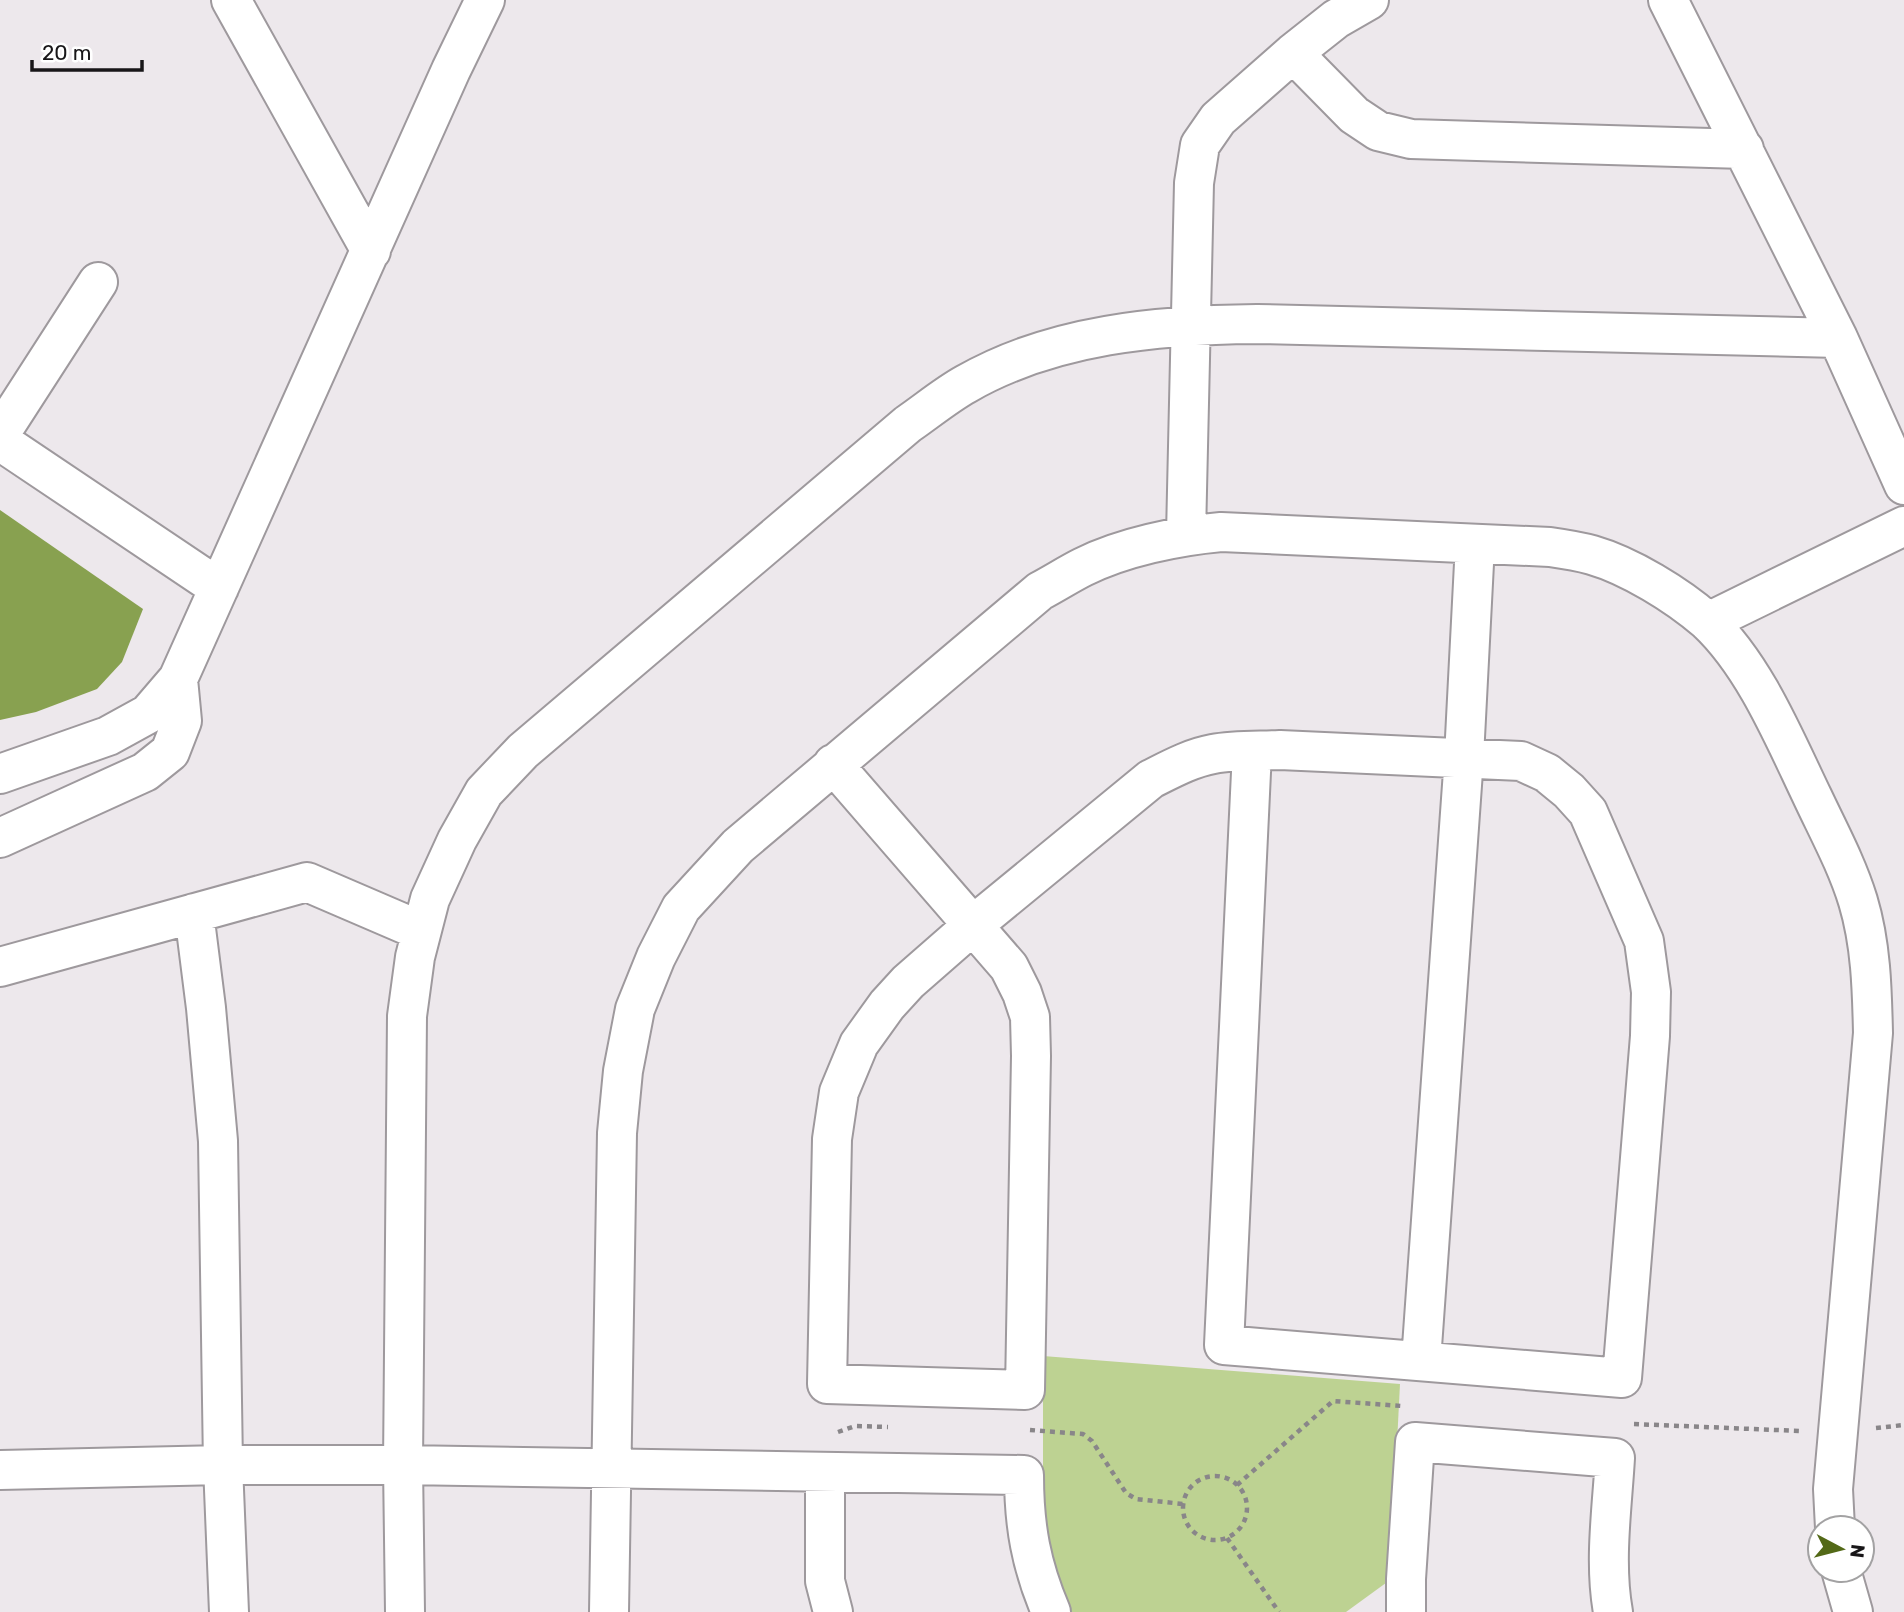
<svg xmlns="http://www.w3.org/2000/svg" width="1904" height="1612" viewBox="0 0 1904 1612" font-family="Rubik,sans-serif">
	<rect width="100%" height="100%" fill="#ede8ec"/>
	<!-- green -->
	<path fill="#bdd292" d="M 1043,1356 L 1400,1384 L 1390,1580 L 1346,1612 L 1071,1612 L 1051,1569 L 1043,1519 Z"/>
	<!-- water -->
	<path fill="#88a150" d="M 0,510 L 143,609 L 122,662 L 97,689 L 36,712 L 0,720 Z"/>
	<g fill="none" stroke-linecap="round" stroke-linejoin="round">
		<defs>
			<path id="minor" d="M 231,0 L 371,251
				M 1668,0 L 1838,338 L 1904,485
				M 1293,53 L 1354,115 L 1378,131 L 1411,139 L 1744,149
				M 0,434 L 98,282
				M 0,441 L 219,588
				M 1186,535 L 1194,183 L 1200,145 L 1218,119 L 1293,53 L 1336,19 L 1369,0
				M 1708,622 L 1904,526
				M 833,764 L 1009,967 L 1022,993 L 1030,1017 L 1031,1056 L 1025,1390 L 827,1384 L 832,1139 L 839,1092 L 859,1044 L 887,1005 L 908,982 L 972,926 L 1151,779 C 1171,769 1191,758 1213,754 C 1234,750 1258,751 1280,750 L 1521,761 L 1547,773 L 1569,791 L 1588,812 L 1644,941 L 1651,992 L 1650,1036 L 1622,1378 L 1224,1345 L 1252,751
				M 0,774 L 108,736 L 148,714 L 178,679 L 451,70 L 485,0
				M 0,838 L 145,772 L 170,752 L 182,721 L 178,679
				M 194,913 L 206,1008 L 218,1141 L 223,1465 L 229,1612
				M 0,967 L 307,882 L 421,931
				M 1421,1361 L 1464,757 L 1475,544
				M 0,1470 L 223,1465 L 403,1465 L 1024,1475 C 1024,1526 1031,1565 1051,1612
				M 825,1472 L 825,1581 L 833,1612
				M 1841,1570 L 1853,1612
				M 405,1612 L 403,1465 L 407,1016 L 415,957 L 430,899 L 457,840 L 484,792 L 523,751 L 908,424 C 927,411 946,395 966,384 C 1053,334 1159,325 1257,324 L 1838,338
				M 609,1612 L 617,1133 L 623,1071 L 635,1009 L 656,957 L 681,908 L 738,846 L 1040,591 C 1055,583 1069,574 1083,567 C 1123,547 1177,536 1221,532 L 1550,547 C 1564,549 1578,551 1592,555 C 1630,566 1677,595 1707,621 C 1755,666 1785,740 1813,798 C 1829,832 1847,865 1858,901 C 1871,944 1872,989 1873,1033 L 1833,1489 L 1835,1528
				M 1406,1612 L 1406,1579 L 1415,1442 L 1615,1458 C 1612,1509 1604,1562 1613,1612"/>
		</defs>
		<!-- minor casing -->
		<use href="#minor" stroke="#9e999d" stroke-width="42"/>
		<!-- path -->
		<path stroke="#898689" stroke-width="4.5" stroke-dasharray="5 5" stroke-linecap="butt" d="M 1634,1424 L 1800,1431
			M 1876,1428 L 1904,1425
			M 1030,1430 L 1083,1434 L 1092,1441 L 1126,1493 L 1136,1499 L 1183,1504
			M 838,1432 L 855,1426 L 888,1427
			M1183 1508a32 32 0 1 1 64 0a32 32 0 1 1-64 0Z
			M 1237,1485 L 1333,1401 L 1402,1406
			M 1227,1538 L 1279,1612"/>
		<!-- minor -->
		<use href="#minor" stroke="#fff" stroke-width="38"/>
	</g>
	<!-- north arrow -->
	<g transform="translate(1841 1549) rotate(97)"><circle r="33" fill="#ffffff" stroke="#a3a2a3" stroke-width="2"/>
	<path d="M0-5L12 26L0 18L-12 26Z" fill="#536917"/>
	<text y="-10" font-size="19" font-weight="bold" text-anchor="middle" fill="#181618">N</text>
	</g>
	<!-- scale -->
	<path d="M32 60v10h110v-10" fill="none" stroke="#181618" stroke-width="3.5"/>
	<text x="42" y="60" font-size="21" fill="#181618" stroke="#ffffff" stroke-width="5" paint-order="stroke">20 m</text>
</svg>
